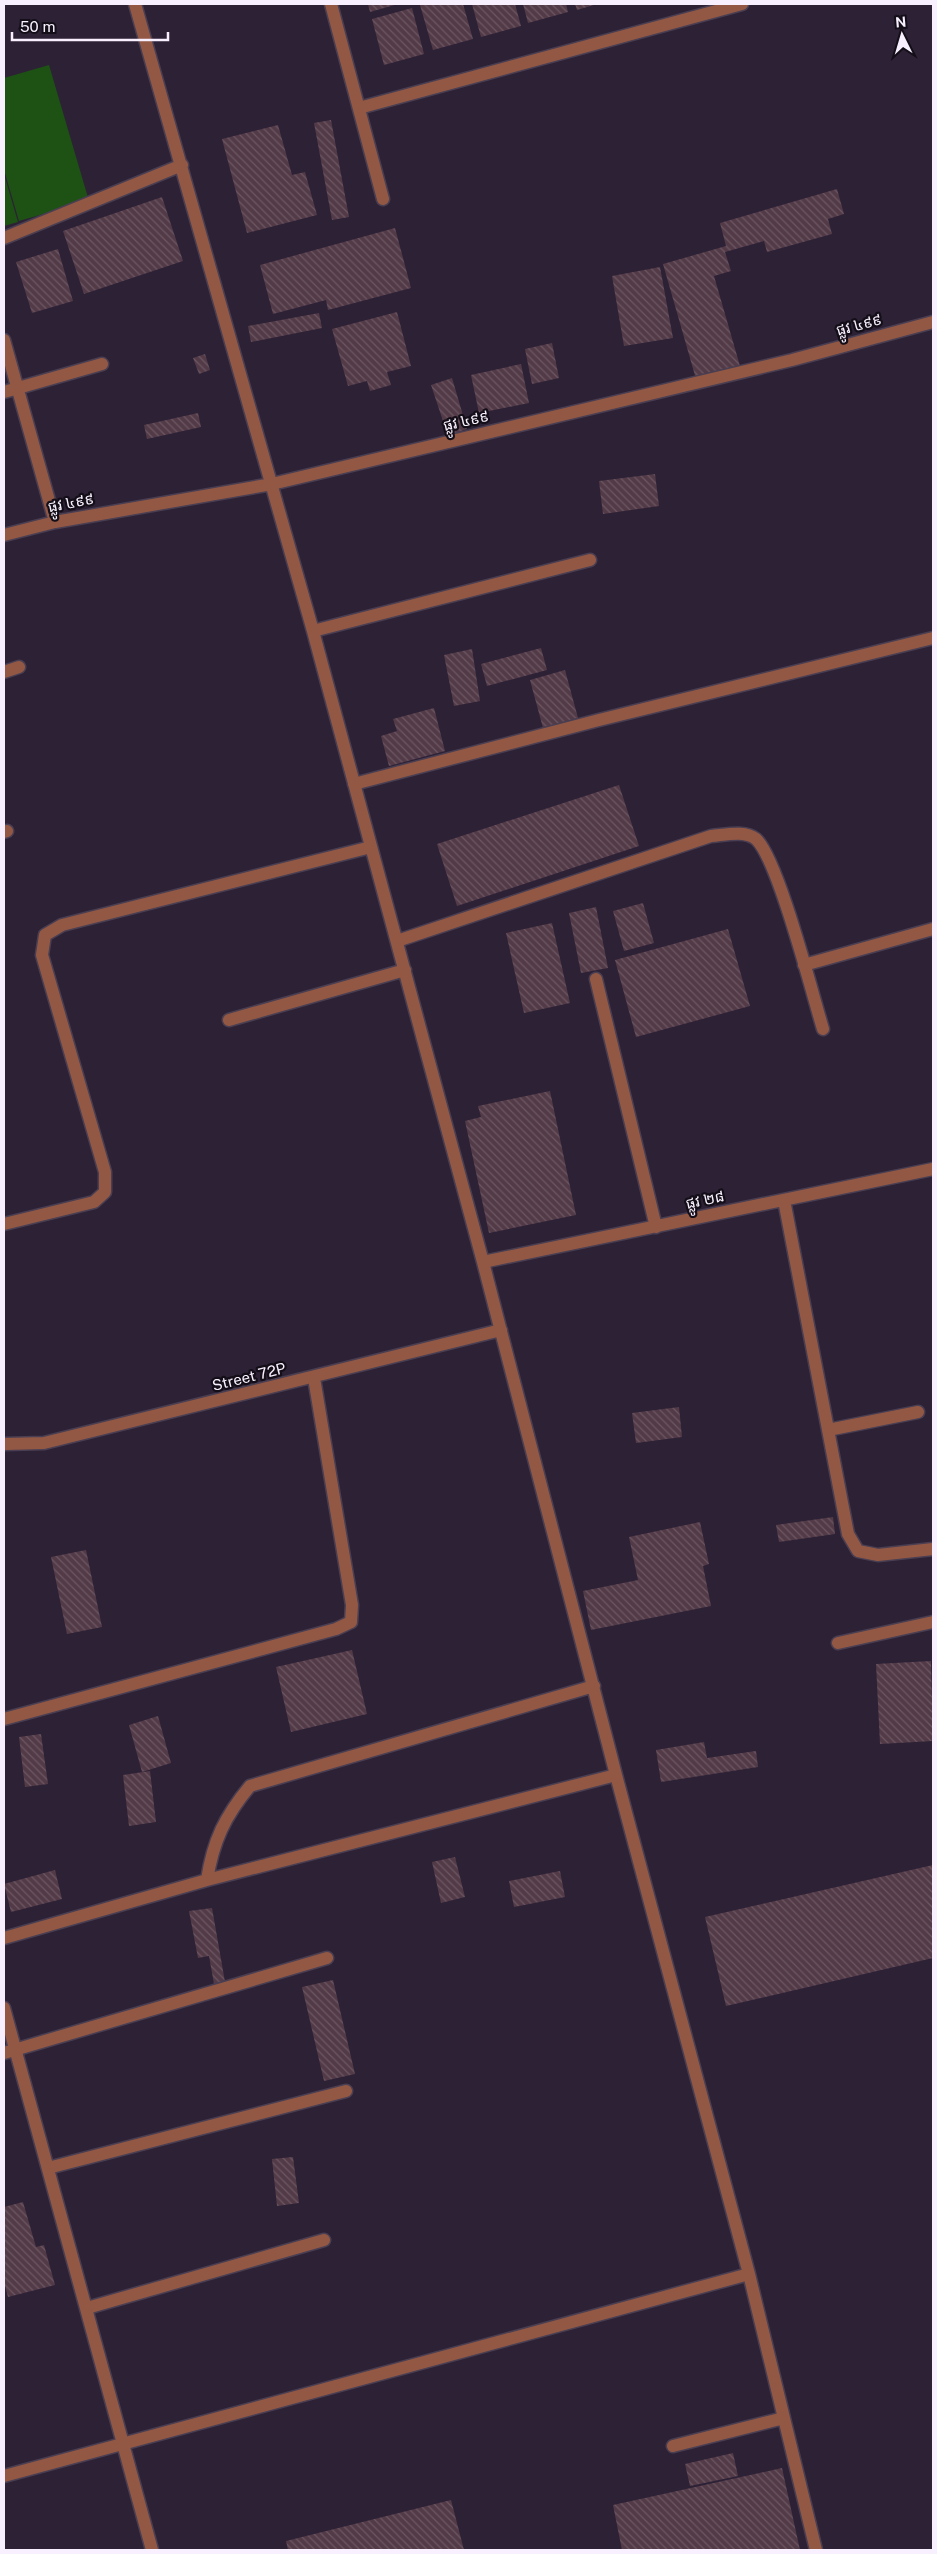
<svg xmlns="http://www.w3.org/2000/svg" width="937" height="2554" viewBox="0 0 937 2554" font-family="'Public Sans','Noto Sans Khmer',sans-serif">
	<defs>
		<pattern id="building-back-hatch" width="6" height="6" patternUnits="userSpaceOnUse" patternTransform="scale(1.25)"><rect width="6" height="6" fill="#533a47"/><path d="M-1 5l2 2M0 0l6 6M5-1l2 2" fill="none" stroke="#6c5763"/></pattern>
	</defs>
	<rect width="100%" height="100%" fill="#2d2136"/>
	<!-- pitch -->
	<path fill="#1d5214" d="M 49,65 L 89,201 L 19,221 L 4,170 L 4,78 Z
		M 4,174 L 18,222 L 4,226 Z"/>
	<!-- building -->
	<path fill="url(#building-back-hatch)" d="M 368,4 L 398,4 L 370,12 Z
		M 426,4 L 463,4 L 473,39 L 433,50 L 420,5 Z
		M 472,4 L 515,4 L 521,26 L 481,37 Z
		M 523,4 L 566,4 L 568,12 L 528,23 Z
		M 575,4 L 597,4 L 577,10 Z
		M 412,8 L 424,54 L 384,65 L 372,19 Z
		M 331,120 L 349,217 L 332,220 L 314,123 Z
		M 278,125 L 292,175 L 305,172 L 317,215 L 247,233 L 222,139 Z
		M 837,189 L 844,214 L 828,219 L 832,234 L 767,252 L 764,241 L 725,252 L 731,271 L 714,276 L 740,366 L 696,379 L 663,264 L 726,246 L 720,223 Z
		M 162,197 L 183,261 L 84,294 L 63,231 Z
		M 395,228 L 411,288 L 328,310 L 326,300 L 273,314 L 260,265 Z
		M 58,249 L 73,301 L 32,313 L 16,262 Z
		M 660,267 L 673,338 L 624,346 L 612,276 Z
		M 397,312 L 411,366 L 387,372 L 391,385 L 370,391 L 367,381 L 348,386 L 332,329 Z
		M 319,313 L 322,328 L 251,342 L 248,326 Z
		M 552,343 L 559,378 L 532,384 L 525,349 Z
		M 205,354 L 210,370 L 199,374 L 193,358 Z
		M 521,364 L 529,403 L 479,413 L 471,375 Z
		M 452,378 L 467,429 L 448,436 L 431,385 Z
		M 198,413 L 201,427 L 147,439 L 144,425 Z
		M 655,474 L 659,506 L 603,514 L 599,481 Z
		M 541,648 L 547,670 L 487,686 L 481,664 Z
		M 472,649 L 480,701 L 454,706 L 444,655 Z
		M 565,670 L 578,718 L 543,728 L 530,680 Z
		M 434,708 L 445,751 L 389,766 L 381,736 L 397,731 L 393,719 Z
		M 619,785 L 639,846 L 457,906 L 437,844 Z
		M 643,903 L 654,943 L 624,951 L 613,911 Z
		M 596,907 L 608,968 L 581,973 L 569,913 Z
		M 552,923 L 570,1003 L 524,1013 L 506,933 Z
		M 728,929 L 750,1006 L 636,1037 L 615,960 Z
		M 550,1091 L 576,1215 L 489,1233 L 465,1121 L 481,1117 L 478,1106 Z
		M 679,1407 L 682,1437 L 636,1443 L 632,1413 Z
		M 833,1517 L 835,1534 L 779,1542 L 776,1525 Z
		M 700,1522 L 709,1564 L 703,1566 L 711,1606 L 591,1630 L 583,1591 L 638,1580 L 629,1537 Z
		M 86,1550 L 102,1627 L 67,1634 L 51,1557 Z
		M 352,1650 L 367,1714 L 291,1732 L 276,1667 Z
		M 931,1661 L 933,1741 L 880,1744 L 876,1664 Z
		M 158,1716 L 171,1763 L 142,1772 L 129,1725 Z
		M 41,1734 L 48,1784 L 25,1787 L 19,1737 Z
		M 704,1742 L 707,1758 L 756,1751 L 758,1767 L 661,1782 L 656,1750 Z
		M 150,1771 L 156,1822 L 129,1826 L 123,1775 Z
		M 455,1857 L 465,1897 L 441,1903 L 432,1862 Z
		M 933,1865 L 933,1958 L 726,2006 L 705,1917 Z
		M 55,1870 L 62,1899 L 11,1912 L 4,1884 Z
		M 560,1871 L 565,1897 L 514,1907 L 509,1881 Z
		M 212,1908 L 225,1982 L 214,1984 L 209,1956 L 198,1958 L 189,1911 Z
		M 333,1980 L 355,2074 L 324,2081 L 302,1987 Z
		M 293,2157 L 299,2203 L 277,2206 L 272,2159 Z
		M 23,2202 L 36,2247 L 44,2245 L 55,2285 L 8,2297 L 4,2282 L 4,2207 Z
		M 733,2453 L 738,2476 L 690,2486 L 685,2464 Z
		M 782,2468 L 800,2550 L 622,2550 L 613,2505 Z
		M 451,2500 L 464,2550 L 288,2550 L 286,2541 Z"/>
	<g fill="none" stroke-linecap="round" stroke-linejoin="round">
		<defs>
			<path id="minor" d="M 135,4 L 313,631 L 483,1262 L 616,1775 L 749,2274 L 816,2550
				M 331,4 L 383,199
				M 359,108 L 742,4
				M 4,238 L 182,165
				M 4,340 L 55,522
				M 4,392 L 102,364
				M 4,535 L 55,522 L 272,484 L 792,360 L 933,322
				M 313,631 L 590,560
				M 4,672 L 19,667
				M 354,784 L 599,720 L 933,638
				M 4,832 L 7,831
				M 397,941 L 711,836 C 725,835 745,830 756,839 C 778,859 812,993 823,1029
				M 804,965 L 933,929
				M 596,979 L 656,1227
				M 229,1020 L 405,970
				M 784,1200 L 848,1534 L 858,1551 L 878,1555 L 933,1549
				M 4,1224 L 94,1202 L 105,1192 L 105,1172 L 42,955 L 45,935 L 62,925 L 371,847
				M 483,1262 L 933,1169
				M 828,1430 L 918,1412
				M 4,1444 L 44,1443 L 501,1330
				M 838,1643 L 933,1622
				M 4,1719 L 336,1629 L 351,1622 L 352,1605 L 314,1378
				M 207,1880 C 213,1841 225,1816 250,1786 L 594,1686
				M 4,1938 L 207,1880 L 616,1775
				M 4,2008 L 152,2550
				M 4,2053 L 327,1958
				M 48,2168 L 346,2091
				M 87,2308 L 324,2240
				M 673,2446 L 784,2418
				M 4,2476 L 749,2274"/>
		</defs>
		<!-- minor casing -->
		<use href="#minor" stroke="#493e52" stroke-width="15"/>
		<!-- minor -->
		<use href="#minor" stroke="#935843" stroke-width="12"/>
	</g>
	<g text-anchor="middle" stroke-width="4.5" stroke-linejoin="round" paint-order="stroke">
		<!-- street labels -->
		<g font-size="15" fill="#f8f0fe" stroke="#130e17">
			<text transform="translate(859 325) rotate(-15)" y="5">ផ្លូវ ៤៩៩</text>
			<text transform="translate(466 421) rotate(-13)" y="5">ផ្លូវ ៤៩៩</text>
			<text transform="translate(71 503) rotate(-11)" y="5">ផ្លូវ ៤៩៩</text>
			<text transform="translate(705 1200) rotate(-12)" y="5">ផ្លូវ ២៨</text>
			<text transform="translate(249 1377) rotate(-14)" y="5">Street 72P</text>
		</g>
	</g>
	<!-- border -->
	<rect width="937" height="2554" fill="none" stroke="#f8f0fe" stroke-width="10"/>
	<!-- north arrow -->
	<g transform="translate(902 35) rotate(355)" stroke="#130e17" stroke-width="4" paint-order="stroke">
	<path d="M0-4L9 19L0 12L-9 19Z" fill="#f8f0fe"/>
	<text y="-8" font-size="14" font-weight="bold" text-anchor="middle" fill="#f8f0fe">N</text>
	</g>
	<!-- scale -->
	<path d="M12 32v8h156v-8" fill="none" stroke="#f8f0fe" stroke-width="2.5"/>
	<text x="20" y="32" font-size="15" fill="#f8f0fe" stroke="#130e17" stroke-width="4" paint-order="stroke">50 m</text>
</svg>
